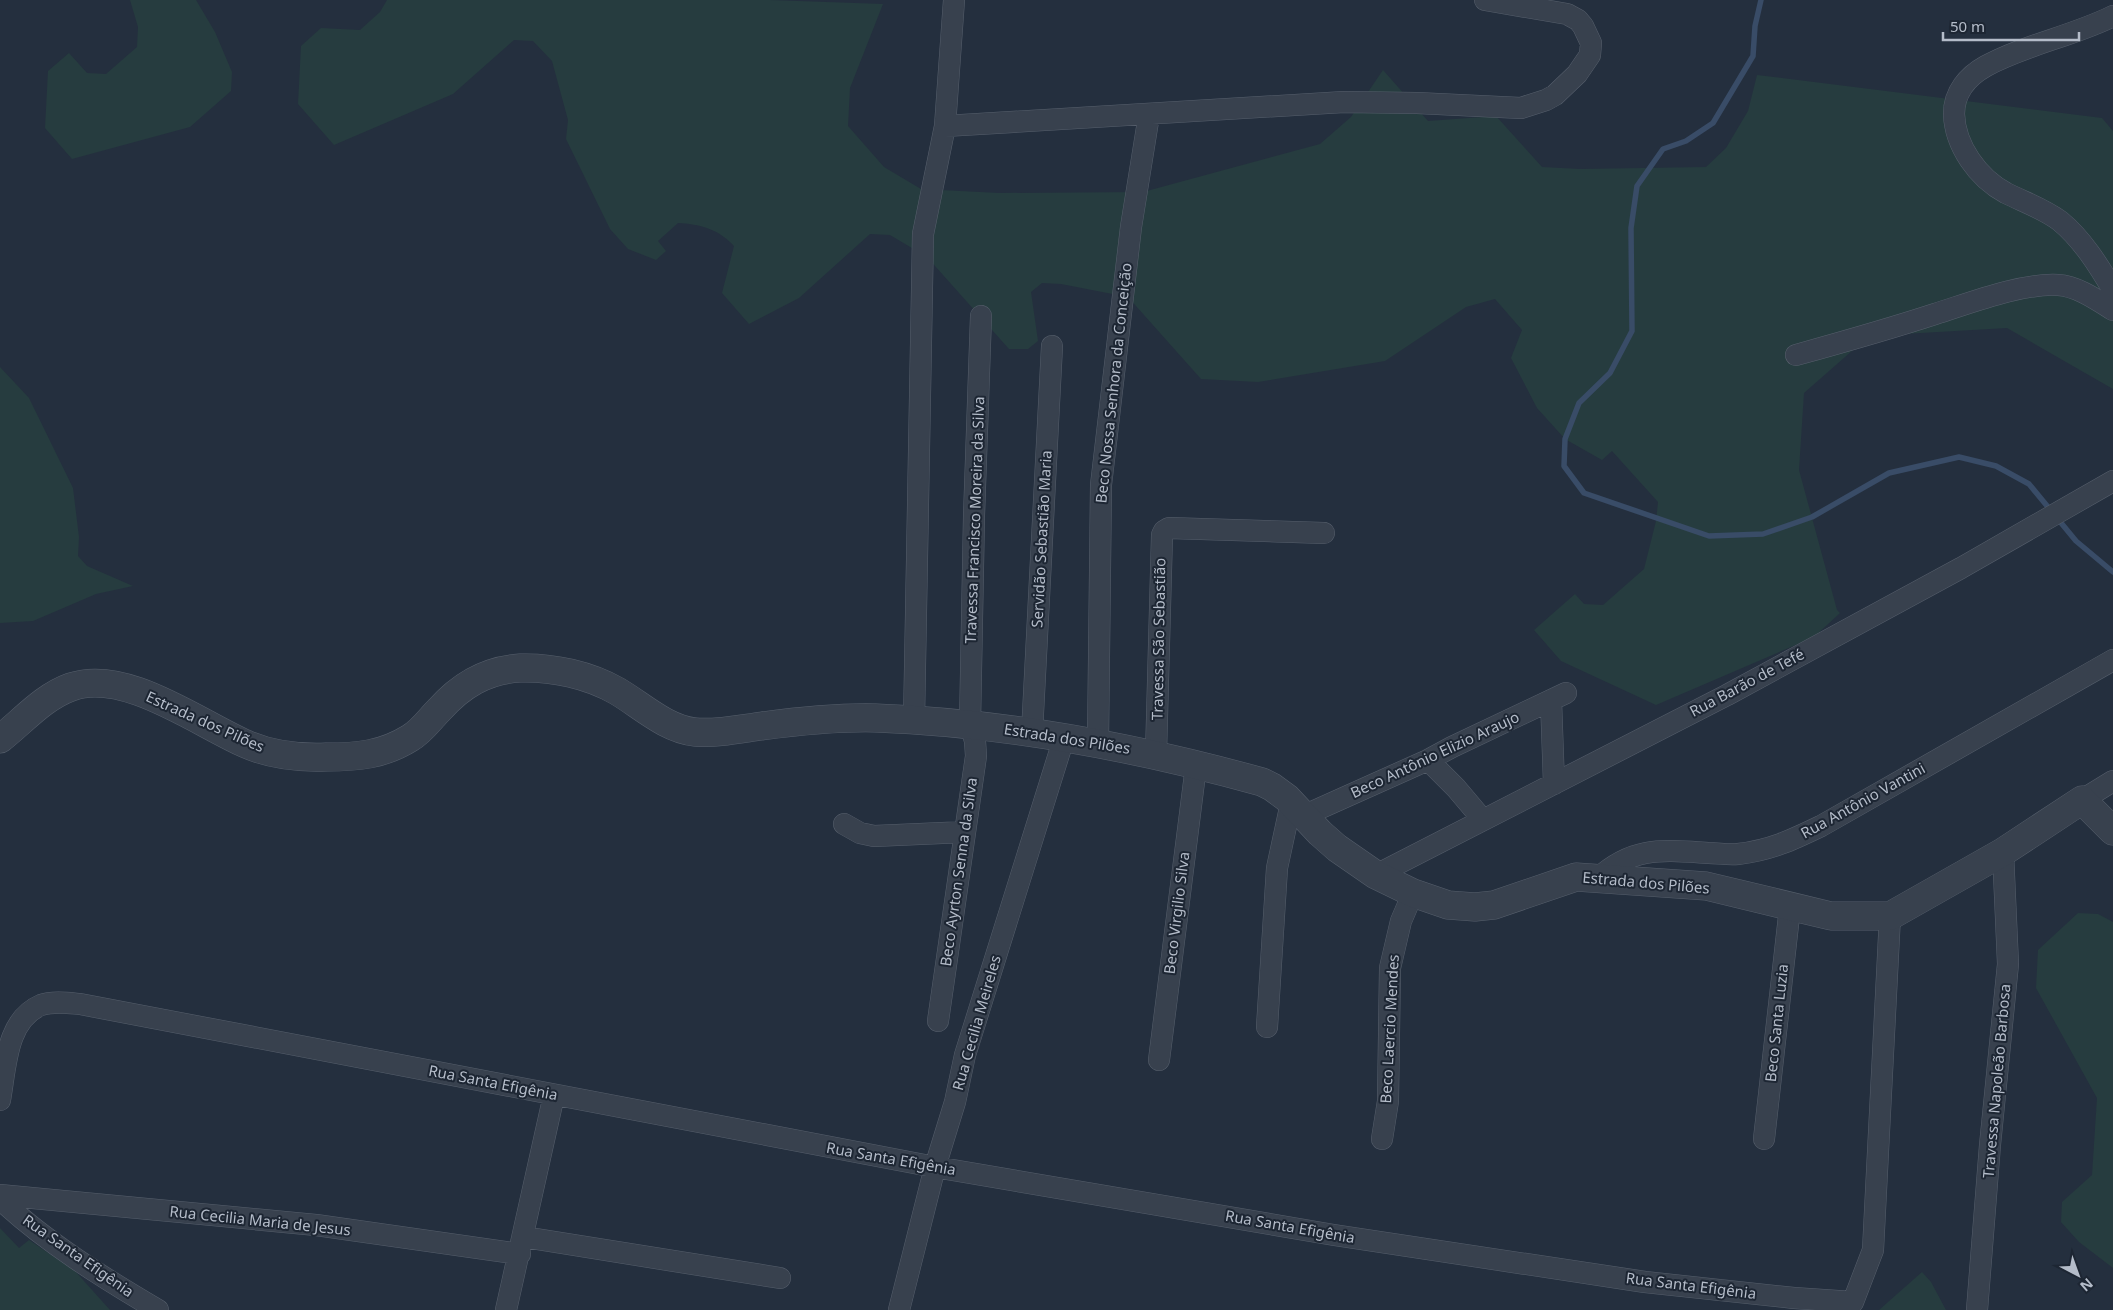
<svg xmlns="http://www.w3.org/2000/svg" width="2113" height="1310" viewBox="0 0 2113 1310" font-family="'Noto Sans',sans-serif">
	<rect width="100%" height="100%" fill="#242f3e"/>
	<!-- green -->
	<path fill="#263c3f" d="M 130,0 L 196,0 L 215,32 L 232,72 L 231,91 L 190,127 L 72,159 L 45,128 L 48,71 L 69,53 L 87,73 L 106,74 L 137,47 L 138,27 Z
		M 387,0 L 770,0 L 883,4 L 850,88 L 848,126 L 884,167 L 921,189 L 999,193 L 1143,192 L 1320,144 L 1351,117 L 1383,70 L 1428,121 L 1496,116 L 1542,167 L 1580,169 L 1706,167 L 1726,148 L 1748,111 L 1757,75 L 2102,118 L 2113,131 L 2113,389 L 2007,328 L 1869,336 L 1804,393 L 1799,470 L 1837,610 L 1840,613 L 1814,637 L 1656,705 L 1561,661 L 1534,630 L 1575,594 L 1584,604 L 1603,605 L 1644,569 L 1656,521 L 1658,502 L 1612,451 L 1602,460 L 1565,439 L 1537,408 L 1511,358 L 1522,330 L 1495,299 L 1466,307 L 1385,361 L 1258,382 L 1201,379 L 1128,297 L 1061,284 L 1042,283 L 1031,292 L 1038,341 L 1028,349 L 1009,349 L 927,257 L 890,235 L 870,234 L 799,298 L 749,324 L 722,293 L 734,246 C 719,229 699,224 678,223 L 658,241 L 666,251 L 656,260 L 628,249 L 610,229 L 566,139 L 568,120 L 552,61 L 533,41 L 514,40 L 453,94 L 334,145 L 298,104 L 301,46 L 321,28 L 360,30 L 380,12 Z
		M 0,367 L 29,398 L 73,488 L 79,537 L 78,556 L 87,566 L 133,586 L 96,594 L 33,621 L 0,623 Z
		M 2078,913 L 2098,914 L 2113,922 L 2113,1268 L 2079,1242 L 2061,1222 L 2062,1202 L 2092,1175 L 2097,1098 L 2036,988 L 2038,950 Z
		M 0,1228 L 19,1248 L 29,1240 L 75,1271 L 110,1310 L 0,1310 Z
		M 1922,1272 L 1931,1282 L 1946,1310 L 1879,1310 Z"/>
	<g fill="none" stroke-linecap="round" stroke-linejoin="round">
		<!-- stream -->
		<path stroke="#394c67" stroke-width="5.5" d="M 1761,0 L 1755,26 L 1753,56 L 1713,123 L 1686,141 L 1663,149 L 1637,186 L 1631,228 L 1632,331 L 1610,373 L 1579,403 L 1565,439 L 1564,466 L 1584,493 L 1709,536 L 1763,534 L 1812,517 L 1889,473 L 1959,457 L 1996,466 L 2029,484 L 2076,541 L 2113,572"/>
		<defs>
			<path id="minor" d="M 2113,16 C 2073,36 2024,45 1986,66 C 1968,76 1954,92 1954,114 C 1955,146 1978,178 2006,193 C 2024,202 2044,209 2060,221 C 2082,239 2099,266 2113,290
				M 945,126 L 1344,102 L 1417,103 L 1521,108 L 1546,100 L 1555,95 L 1577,74 L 1590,55 L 1591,43 L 1583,26 L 1578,20 L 1567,14 L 1485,0
				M 1796,355 C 1843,342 1889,329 1935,314 C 1970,303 2021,283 2058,285 C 2077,286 2097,300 2113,310
				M 1551,700 L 1554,784
				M 914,721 L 923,234 L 945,126 L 954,0
				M 1032,733 L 1052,346
				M 1098,743 L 1101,485 L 1131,227 L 1149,115
				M 1156,754 L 1162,535 L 1164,531 L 1169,528 L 1324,533
				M 1428,760 L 1456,788 L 1483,820
				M 2082,800 L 2113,781
				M 1303,816 L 1428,760 L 1452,747 L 1566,693
				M 844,824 L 860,833 L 874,836 L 965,832
				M 1376,875 L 1727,695 L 1961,568 L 2113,481
				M 1597,879 C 1633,846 1662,850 1708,853 C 1718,853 1728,855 1738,854 C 1771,850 1792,840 1821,826 L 2113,660
				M 938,1021 L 976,756 L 975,741 L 970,724 L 974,516 L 981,316
				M 1267,1027 L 1277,868 L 1291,803
				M 1159,1060 L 1196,766
				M 0,1100 C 6,1067 6,1020 41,1005 C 53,1001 68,1003 80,1004 L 935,1167 L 1334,1235 L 1645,1282 L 1794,1298 L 1853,1302
				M 1382,1139 L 1388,1101 L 1390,968 L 1401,921 L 1413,893
				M 1764,1139 L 1790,907
				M 0,1195 L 316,1225 L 520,1254
				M 0,1199 C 44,1241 105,1279 158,1310
				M 524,1237 L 780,1278
				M 506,1310 L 554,1095
				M 899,1310 L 935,1167 L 955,1102 L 965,1055 L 1064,738
				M 1847,1310 L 1853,1302 L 1873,1250 L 1890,916
				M 1977,1310 L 1990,1145 L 2008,964 L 2003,852"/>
			<path id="tertiary" d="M 0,739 C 23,721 43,697 71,687 C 125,668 198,723 246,744 C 271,755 299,758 326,757 C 357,757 383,755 410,738 C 422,731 429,720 439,710 C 461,685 486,670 520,668 C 553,667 589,675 617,691 C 641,705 666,729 695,732 C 716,734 740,729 762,726 C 800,721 838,717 876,718 C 1008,723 1136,747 1262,782 L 1272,787 L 1287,798 L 1320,833 L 1337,848 L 1376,875 L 1413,893 L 1448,905 L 1475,907 L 1494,905 L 1576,877 L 1706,886 L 1831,916 L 1890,916 L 2003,852 L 2082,800 L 2113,831"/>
		</defs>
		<!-- minor casing -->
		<use href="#minor" stroke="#565f6c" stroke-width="22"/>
		<!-- tertiary casing -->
		<use href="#tertiary" stroke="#565f6c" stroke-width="29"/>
		<!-- minor -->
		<use href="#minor" stroke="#38414e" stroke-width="21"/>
		<!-- tertiary -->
		<use href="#tertiary" stroke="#38414e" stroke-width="28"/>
	</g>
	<g text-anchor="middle" stroke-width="4" stroke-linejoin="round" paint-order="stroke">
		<!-- street labels -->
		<g font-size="15" fill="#b4bcc9" stroke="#1d2633">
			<text transform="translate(1114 383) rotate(-84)" y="5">Beco Nossa Senhora da Conceição</text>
			<text transform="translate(975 520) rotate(-88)" y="5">Travessa Francisco Moreira da Silva</text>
			<text transform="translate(1042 539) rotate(-87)" y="5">Servidão Sebastião Maria</text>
			<text transform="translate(1159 639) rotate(-89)" y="5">Travessa São Sebastião</text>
			<text transform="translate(1747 683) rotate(-28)" y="5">Rua Barão de Tefé</text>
			<text transform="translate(205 722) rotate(24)" y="5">Estrada dos Pilões</text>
			<text transform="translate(1067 739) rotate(9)" y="5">Estrada dos Pilões</text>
			<text transform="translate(1435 755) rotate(-25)" y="5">Beco Antônio Elizio Araujo</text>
			<text transform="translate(1863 801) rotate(-29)" y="5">Rua Antônio Vantini</text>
			<text transform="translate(959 872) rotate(-82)" y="5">Beco Ayrton Senna da Silva</text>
			<text transform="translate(1646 883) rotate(5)" y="5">Estrada dos Pilões</text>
			<text transform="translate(1177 913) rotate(-83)" y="5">Beco Virgilio Silva</text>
			<text transform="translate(977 1023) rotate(-74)" y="5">Rua Cecilia Meireles</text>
			<text transform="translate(1777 1023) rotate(-84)" y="5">Beco Santa Luzia</text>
			<text transform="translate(1390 1029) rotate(-87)" y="5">Beco Laercio Mendes</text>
			<text transform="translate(1997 1081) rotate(-85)" y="5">Travessa Napoleão Barbosa</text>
			<text transform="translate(493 1083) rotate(11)" y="5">Rua Santa Efigênia</text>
			<text transform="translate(891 1159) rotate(10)" y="5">Rua Santa Efigênia</text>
			<text transform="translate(260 1221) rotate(6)" y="5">Rua Cecilia Maria de Jesus</text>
			<text transform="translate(1290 1227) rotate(10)" y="5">Rua Santa Efigênia</text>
			<text transform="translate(78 1256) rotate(35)" y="5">Rua Santa Efigênia</text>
			<text transform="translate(1691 1286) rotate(7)" y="5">Rua Santa Efigênia</text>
		</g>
	</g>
	<!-- north arrow -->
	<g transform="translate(2078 1275) rotate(139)" stroke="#1d2633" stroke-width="4" paint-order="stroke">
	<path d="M0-4L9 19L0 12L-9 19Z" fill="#b4bcc9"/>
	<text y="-8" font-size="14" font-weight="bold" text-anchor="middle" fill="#b4bcc9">N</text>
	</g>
	<!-- scale -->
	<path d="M1943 32v8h136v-8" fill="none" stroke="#b4bcc9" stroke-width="2.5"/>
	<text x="1950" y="32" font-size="15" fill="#b4bcc9" stroke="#1d2633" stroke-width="4" paint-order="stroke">50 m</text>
</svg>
